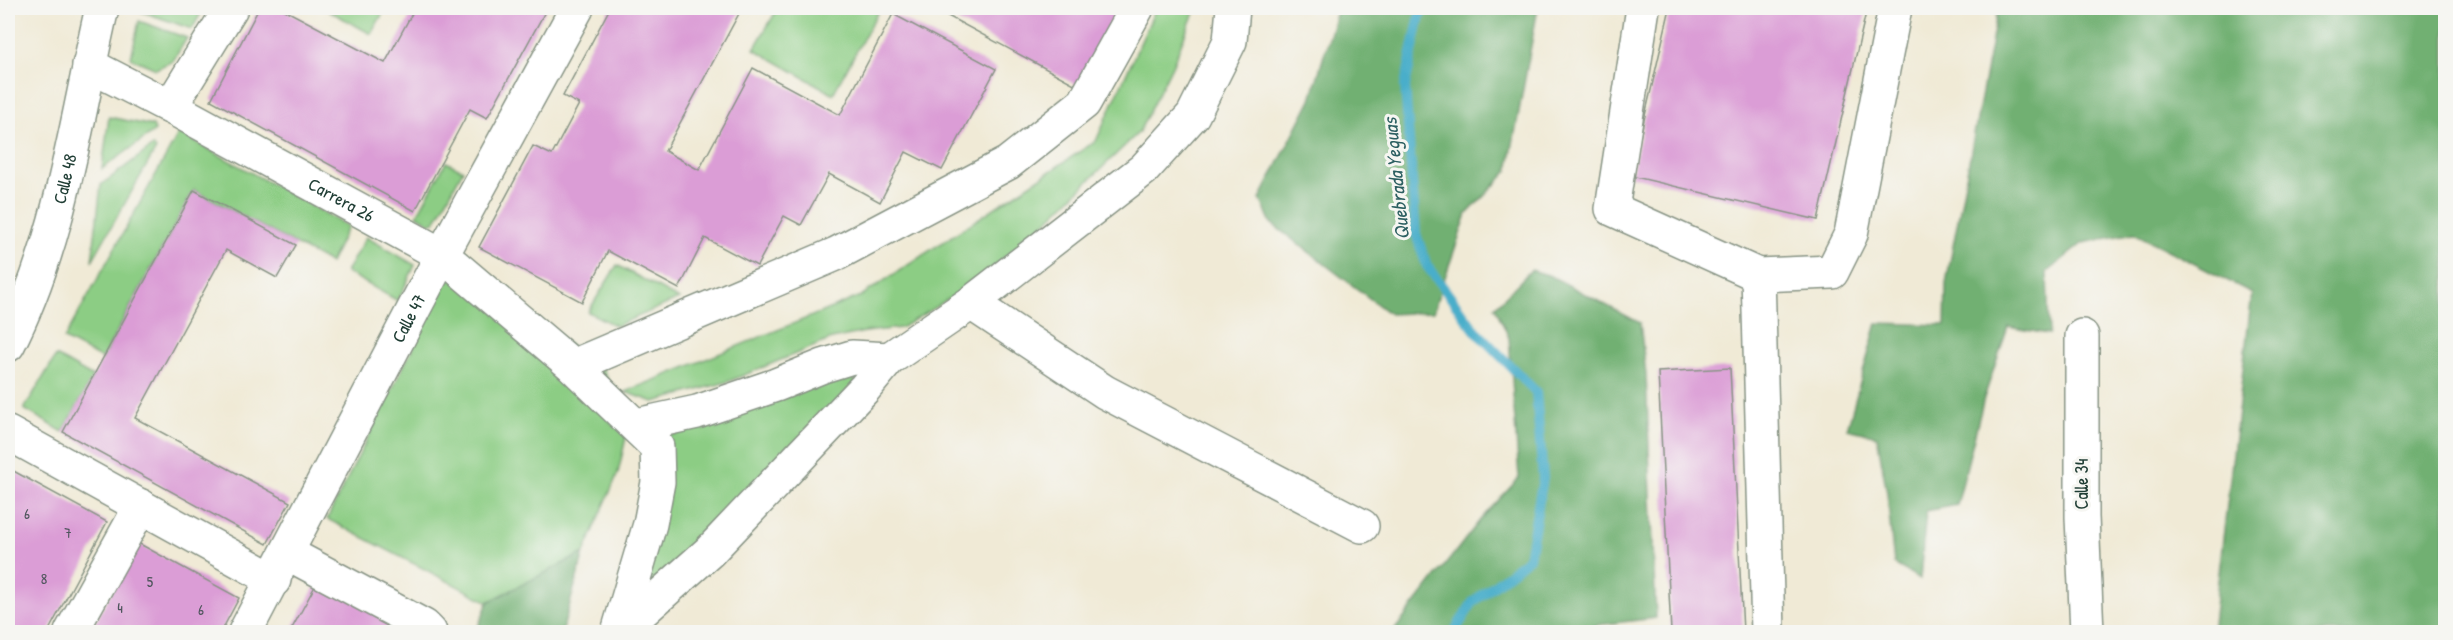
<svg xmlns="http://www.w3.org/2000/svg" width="2453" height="640" viewBox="0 0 2453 640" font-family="'Patrick Hand',sans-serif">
	<rect width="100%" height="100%" fill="#f6f6f2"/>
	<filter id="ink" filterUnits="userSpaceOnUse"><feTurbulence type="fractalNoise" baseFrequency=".0167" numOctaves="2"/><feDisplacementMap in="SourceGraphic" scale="12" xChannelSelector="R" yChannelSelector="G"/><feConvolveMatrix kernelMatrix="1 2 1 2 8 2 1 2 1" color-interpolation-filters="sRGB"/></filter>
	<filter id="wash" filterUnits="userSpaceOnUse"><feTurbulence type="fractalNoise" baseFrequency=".008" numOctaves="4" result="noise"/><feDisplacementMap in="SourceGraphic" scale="24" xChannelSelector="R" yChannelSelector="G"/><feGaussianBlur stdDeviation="1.35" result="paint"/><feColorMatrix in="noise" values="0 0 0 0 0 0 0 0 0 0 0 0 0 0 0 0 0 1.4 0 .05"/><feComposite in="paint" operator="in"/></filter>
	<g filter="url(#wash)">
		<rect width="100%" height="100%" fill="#f0ead6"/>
		<!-- green -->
		<path fill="#8ccd84" stroke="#56855c" stroke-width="1.5" d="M 141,8 L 204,8 L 192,29 L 140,11 Z
			M 324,8 L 386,8 L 371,34 Z
			M 778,8 L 880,8 L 833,94 L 754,49 Z
			M 1156,8 L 1196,8 L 1172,66 L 1139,132 L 1049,219 L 975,283 L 901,328 L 865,332 L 832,339 L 727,382 L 654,402 L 625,392 L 861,296 L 1096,141 Z
			M 139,21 L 187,38 L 173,61 L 156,69 L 131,58 Z
			M 109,117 L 153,126 L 155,131 L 102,169 Z
			M 179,133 L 348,226 L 330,263 L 194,190 L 102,359 L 64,339 Z
			M 153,146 L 156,149 L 92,261 L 101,185 Z
			M 446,162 L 463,170 L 435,222 L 430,223 L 417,215 Z
			M 366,237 L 415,265 L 398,301 L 346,272 Z
			M 617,265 L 679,299 L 616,326 L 588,312 Z
			M 449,276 L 599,361 L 629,424 L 618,473 L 584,553 L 488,602 L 327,519 Z
			M 56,356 L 93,377 L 63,432 L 24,409 Z
			M 852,373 L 855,375 L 855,388 L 654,582 L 646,580 L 664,436 L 705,428 L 819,382 Z"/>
		<!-- forest -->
		<path fill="#71b072" stroke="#487653" stroke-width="1.5" d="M 1338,8 L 1538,8 L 1508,171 L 1467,214 L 1433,312 L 1390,314 L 1271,223 L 1260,199 L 1311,99 Z
			M 1998,8 L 2441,8 L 2446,17 L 2445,632 L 2212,632 L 2252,293 L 2134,233 L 2083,243 L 2047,272 L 2049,334 L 2008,327 L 1984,398 L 1957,505 L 1926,511 L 1920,579 L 1894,564 L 1887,493 L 1877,436 L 1847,429 L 1877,323 L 1945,325 L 1946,283 Z
			M 1531,270 L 1551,276 L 1640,323 L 1646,374 L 1656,618 L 1597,625 L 1590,632 L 1393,632 L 1481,519 L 1519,478 L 1509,338 L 1495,307 Z
			M 584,553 L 562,632 L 476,632 L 488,602 Z"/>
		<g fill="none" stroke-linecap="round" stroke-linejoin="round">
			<!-- stream -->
			<path stroke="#4aaeca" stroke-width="10" d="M 1425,8 L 1420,15 L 1405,86 L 1416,234 L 1427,266 L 1475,330 L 1536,392 L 1543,478 L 1529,558 L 1473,602 L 1454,632"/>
		</g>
		<g id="blocks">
			<!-- building -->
			<path fill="#db9dd6" d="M 8,8 L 14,8 L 8,34 Z
				M 259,8 L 281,8 L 385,63 L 415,8 L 547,8 L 487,118 L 470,109 L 415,211 L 211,100 Z
				M 610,8 L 742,8 L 665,151 L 699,170 L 753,68 L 840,115 L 893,14 L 996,69 L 942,170 L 906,152 L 880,202 L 829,174 L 801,225 L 784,216 L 757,266 L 705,238 L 679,289 L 608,251 L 582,302 L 479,247 L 533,146 L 552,155 L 579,104 L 563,96 Z
				M 933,8 L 1121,8 L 1078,86 Z
				M 1670,8 L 1867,8 L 1818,220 L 1631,176 Z
				M 194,190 L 296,245 L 277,278 L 226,250 L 135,418 L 290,502 L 267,544 L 63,432 Z
				M 1730,368 L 1743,632 L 1671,632 L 1658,372 Z
				M 8,468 L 107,522 L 48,632 L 8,632 Z
				M 138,543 L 239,598 L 221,632 L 90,632 Z
				M 320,577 L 424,632 L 290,632 Z"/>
		</g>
	</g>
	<g filter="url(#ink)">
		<use href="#blocks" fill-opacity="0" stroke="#889485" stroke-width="1.5"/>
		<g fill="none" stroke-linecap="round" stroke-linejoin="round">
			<defs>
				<g id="minor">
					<path d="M 1643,8 L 1612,209 L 1758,275 L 1832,272 L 1851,234 L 1895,8"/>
					<path id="s1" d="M 89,65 L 180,112 L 442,255 L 573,366 L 657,447 L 658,482 L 650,524 L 618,632"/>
					<path d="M 170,107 L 231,8"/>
					<path d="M 1758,275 L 1768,632"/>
					<path d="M 971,303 L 1105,392 L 1362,526"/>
					<path d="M 2082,336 L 2082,517 L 2087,632"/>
					<path d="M 573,366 L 836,254 L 1008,163 L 1084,103 L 1137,8"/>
					<path d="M 637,425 L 697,412 L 776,385 L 823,366 L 852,357 L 889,359"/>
					<path d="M 8,433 L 274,580"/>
					<path d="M 287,553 L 424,626 L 430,632"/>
					<path d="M 71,632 L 141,506"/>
					<path id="s2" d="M 245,632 L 442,255 L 577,8"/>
					<path d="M 619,632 L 709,552 L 865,388 L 889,359 L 971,303 L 1144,169 L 1193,115 L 1230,41 L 1233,8"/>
				</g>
				<g id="tertiary">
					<path id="s3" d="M 8,345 C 61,242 76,120 102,8"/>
				</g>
			</defs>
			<!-- minor casing -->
			<use href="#minor" stroke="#889485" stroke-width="36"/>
			<!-- tertiary casing -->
			<use href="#tertiary" stroke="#889485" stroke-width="36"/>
			<!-- minor -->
			<use href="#minor" stroke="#fff" stroke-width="33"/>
			<!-- tertiary -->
			<use href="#tertiary" stroke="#fff" stroke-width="33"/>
		</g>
	</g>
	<g text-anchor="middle" stroke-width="6" stroke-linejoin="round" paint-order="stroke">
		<!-- number labels -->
		<g font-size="15" fill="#4e555c">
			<text x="27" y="519">6</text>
			<text x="68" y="538">7</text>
			<text x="44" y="584">8</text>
			<text x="150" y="587">5</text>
			<text x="120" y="613">4</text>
			<text x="201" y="615">6</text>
		</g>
		<!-- street labels -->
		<g font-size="18" fill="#1f3d34" stroke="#f6f6f2">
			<text dy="6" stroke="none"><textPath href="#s3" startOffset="176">Calle 48</textPath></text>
			<text dy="6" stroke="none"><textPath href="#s1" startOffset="286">Carrera 26</textPath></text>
			<text dy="6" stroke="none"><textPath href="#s2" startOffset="354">Calle 47</textPath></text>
			<text transform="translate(2082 484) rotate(-90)" y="6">Calle 34</text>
		</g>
		<!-- water labels -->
		<g font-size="20" font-style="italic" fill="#2c5f61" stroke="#f6f6f2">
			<text transform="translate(1396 179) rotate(-96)" y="7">Quebrada Yeguas</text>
		</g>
	</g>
	<!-- margin -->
	<rect width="2453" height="640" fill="none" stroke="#f6f6f2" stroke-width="30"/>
</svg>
